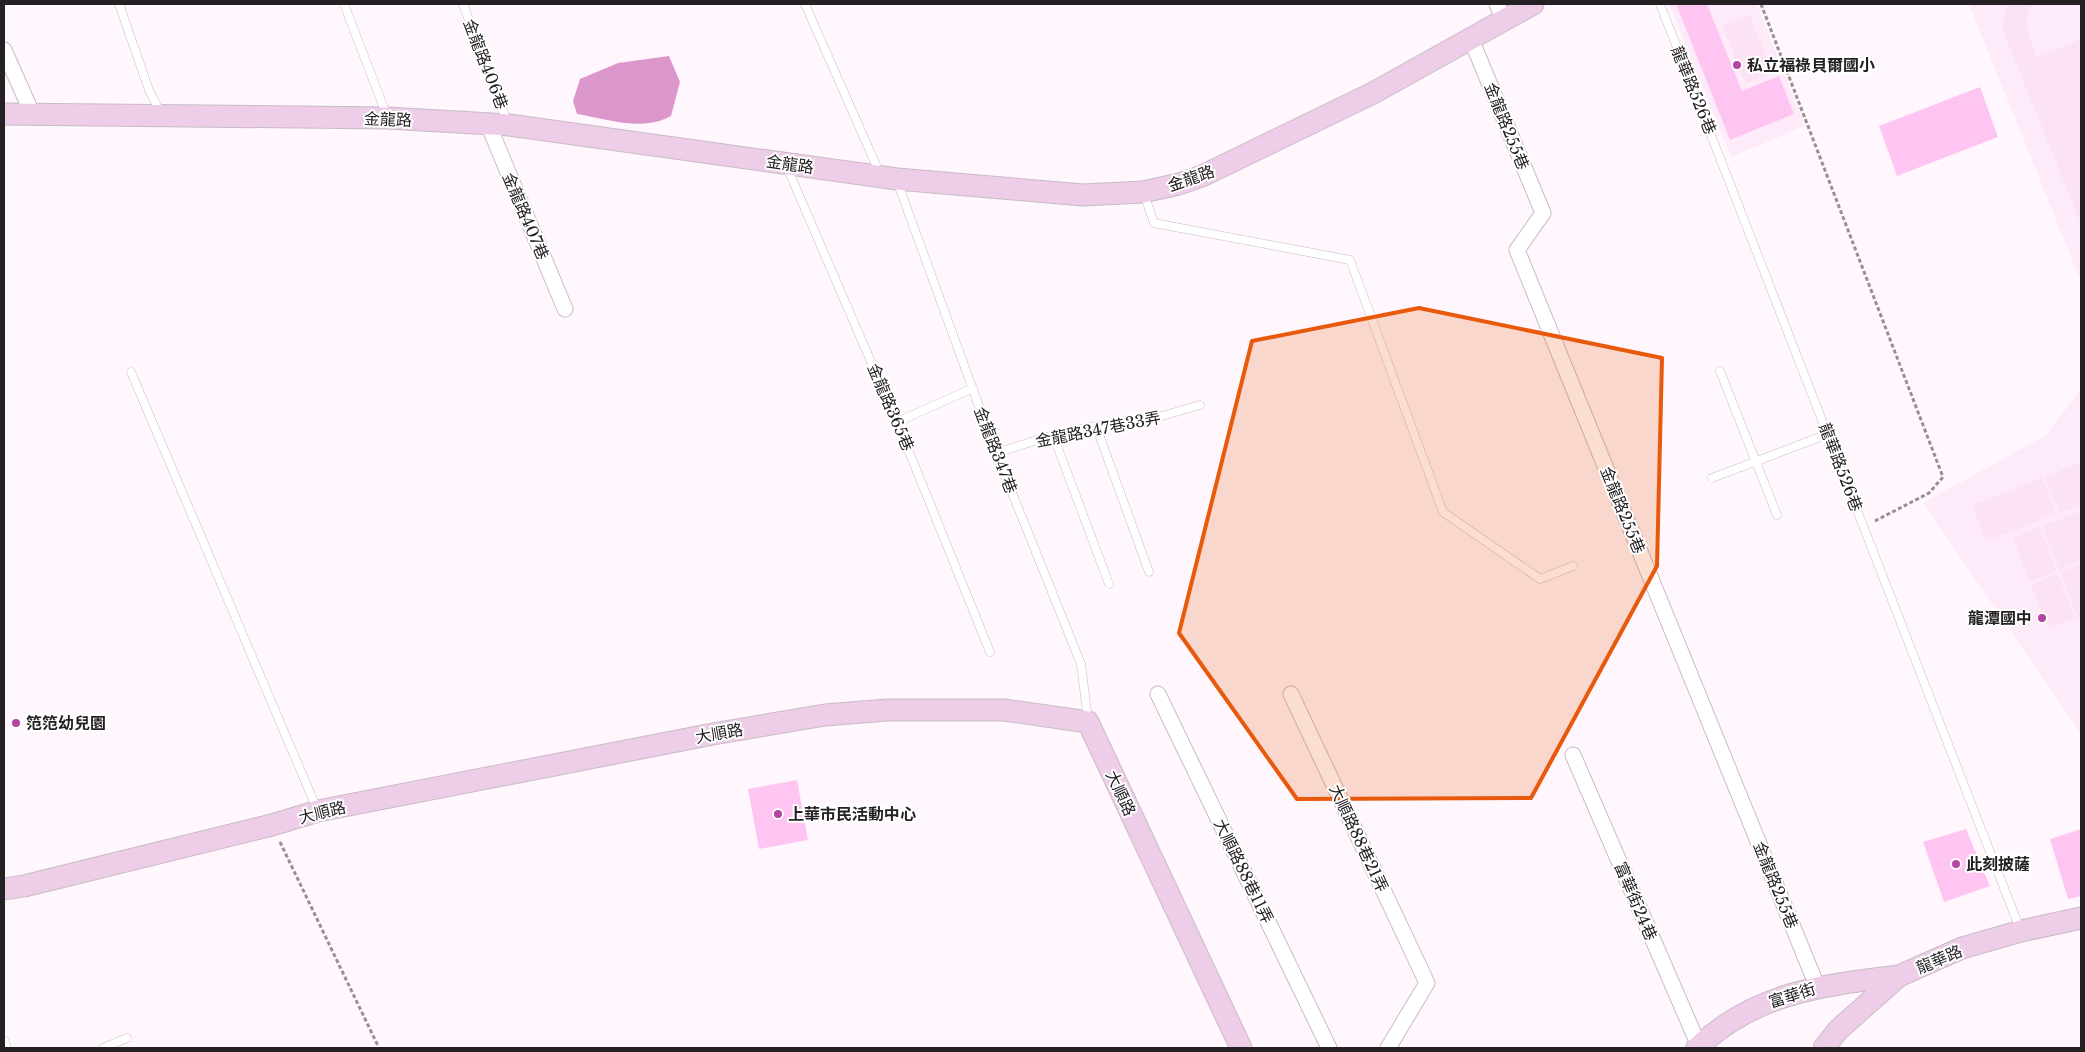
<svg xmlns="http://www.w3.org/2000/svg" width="2085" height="1052" viewBox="0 0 2085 1052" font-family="'Libre Baskerville','Noto Sans TC',serif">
	<rect width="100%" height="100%" fill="#fff7fd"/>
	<!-- built -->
	<path fill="#feebf9" d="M 1669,4 L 1757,4 L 1805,126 L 1731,157 Z
		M 1969,4 L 2081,4 L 2081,282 Z
		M 2081,389 L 2081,734 L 1923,503 L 2046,435 Z"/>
	<!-- green -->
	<path fill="#fce2f5" d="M 2007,4 L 2032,4 C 2021,22 2030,39 2037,57 L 2081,39 L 2081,224 L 2002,28 Z
		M 1749,14 L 1773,73 L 1746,84 L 1722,25 Z
		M 2081,462 L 2081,505 L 2059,513 L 2045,477 Z
		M 2042,478 L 2056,514 L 1986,541 L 1972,505 Z
		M 2081,511 L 2081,561 L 2059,570 L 2042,526 Z
		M 2040,527 L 2057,571 L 2030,582 L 2013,538 Z
		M 2081,564 L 2081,617 L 2078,618 L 2060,572 Z
		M 2058,574 L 2075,618 L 2048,628 L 2031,584 Z"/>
	<!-- water -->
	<path fill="#db96cc" d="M 669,56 L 680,82 L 671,116 C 643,132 607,119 577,114 L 573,101 L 580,79 L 618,63 Z"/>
	<!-- building -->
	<path fill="#ffc5f2" d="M 1676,4 L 1707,4 L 1742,91 L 1779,76 L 1794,114 L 1730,140 Z
		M 1980,87 L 1998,137 L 1897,176 L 1879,126 Z
		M 797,780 L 808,840 L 759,849 L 748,789 Z
		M 1966,829 L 1990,886 L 1944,902 L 1923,842 Z
		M 2081,829 L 2081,896 L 2068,899 L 2050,839 Z"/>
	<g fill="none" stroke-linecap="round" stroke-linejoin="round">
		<defs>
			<path id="lane" d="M 119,4 L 149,90 L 161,114
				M 344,4 L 387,116
				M 463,4 L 508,124
				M 805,4 L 880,174
				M 1660,4 L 2020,929
				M 786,165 L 897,422 L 990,652
				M 897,181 L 996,453 L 1081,664 L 1088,720
				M 1144,194 L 1154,223 L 1350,260 L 1443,512 L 1540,579 L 1573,566
				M 1720,371 L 1777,515
				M 131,372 L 317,809
				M 897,422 L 973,388
				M 1096,426 L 1149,572
				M 1053,435 L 1109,584
				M 996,453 L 1053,435 L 1096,426 L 1141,422 L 1200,405
				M 1712,478 L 1828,434
				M 4,1040 L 7,1048
				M 103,1048 L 127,1038"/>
			<path id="street" d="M 1497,4 L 1504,20
				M 1471,39 L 1543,213 L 1517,250 L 1817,986
				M 4,50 L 32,113
				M 488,124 L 565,309
				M 1158,694 L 1329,1048
				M 1291,694 L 1427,983 L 1388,1048
				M 1573,755 L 1699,1046"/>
			<path id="secondary" d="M 4,114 L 388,118 L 509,125 L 897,179 L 1083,195 L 1143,192 L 1179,184 L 1202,176 L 1373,93 L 1533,4
				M 4,889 L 24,886 L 272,825 L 318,811 L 713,734 L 825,715 L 887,710 L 1004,710 L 1088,722 L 1241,1048
				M 1697,1048 C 1755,992 1824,985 1899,976
				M 1824,1048 L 1838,1030 L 1899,976 L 1962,948 L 2021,931 L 2081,918"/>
		</defs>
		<!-- lane casing -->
		<use href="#lane" stroke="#c8bcc5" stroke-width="9"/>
		<!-- street casing -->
		<use href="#street" stroke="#c8bcc5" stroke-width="17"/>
		<!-- secondary casing -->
		<use href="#secondary" stroke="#c8bcc5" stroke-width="23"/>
		<!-- path -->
		<path stroke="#969095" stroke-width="3" stroke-dasharray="4 2.5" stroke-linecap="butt" d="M 1761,4 L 1943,477 L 1929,493 L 1873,522
			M 280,842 L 379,1048"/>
		<!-- lane -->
		<use href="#lane" stroke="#fff" stroke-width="8"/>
		<!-- street -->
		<use href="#street" stroke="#fff" stroke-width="15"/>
		<!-- secondary -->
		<use href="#secondary" stroke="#edcde8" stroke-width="21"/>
	</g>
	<!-- marked area -->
	<path fill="#e8590c" fill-opacity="0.2" stroke="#e8590c" stroke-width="4" stroke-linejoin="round" d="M 1419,308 L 1662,358 L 1657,566 L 1531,798 L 1297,799 L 1179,633 L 1252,341 Z"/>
	<!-- markers -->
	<g fill="#b445a2" stroke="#fff" stroke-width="2">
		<circle cx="1737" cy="65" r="5"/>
		<circle cx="2042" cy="618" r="5"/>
		<circle cx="16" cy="723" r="5"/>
		<circle cx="778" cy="814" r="5"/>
		<circle cx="1956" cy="864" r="5"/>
	</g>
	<g text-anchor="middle" stroke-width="4" stroke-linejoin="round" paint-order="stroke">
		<!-- street labels -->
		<g font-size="16" fill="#242023" stroke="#fff">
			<text transform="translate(486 64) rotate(69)" y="6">金龍路406巷</text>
			<text transform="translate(1694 90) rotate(68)" y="6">龍華路526巷</text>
			<text transform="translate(388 119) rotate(2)" y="6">金龍路</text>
			<text transform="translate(1507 126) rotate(68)" y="6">金龍路255巷</text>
			<text transform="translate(790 164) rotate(8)" y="6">金龍路</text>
			<text transform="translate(1191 178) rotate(-19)" y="6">金龍路</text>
			<text transform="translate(526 216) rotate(67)" y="6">金龍路407巷</text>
			<text transform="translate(891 407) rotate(67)" y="6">金龍路365巷</text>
			<text transform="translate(1098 429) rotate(-11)" y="6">金龍路347巷33弄</text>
			<text transform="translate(996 450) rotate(69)" y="6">金龍路347巷</text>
			<text transform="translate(1841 467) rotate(69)" y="6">龍華路526巷</text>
			<text transform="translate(1623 510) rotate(68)" y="6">金龍路255巷</text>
			<text transform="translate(719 733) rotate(-10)" y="6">大順路</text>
			<text transform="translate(1121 793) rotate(65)" y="6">大順路</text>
			<text transform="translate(322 812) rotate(-14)" y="6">大順路</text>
			<text transform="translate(1359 838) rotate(65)" y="6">大順路88巷21弄</text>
			<text transform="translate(1244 871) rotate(64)" y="6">大順路88巷11弄</text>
			<text transform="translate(1776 885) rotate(68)" y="6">金龍路255巷</text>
			<text transform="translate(1636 901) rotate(67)" y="6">富華街24巷</text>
			<text transform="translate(1939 959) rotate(-23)" y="6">龍華路</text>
			<text transform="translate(1792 995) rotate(-18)" y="6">富華街</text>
		</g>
		<!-- poi labels -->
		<g font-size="16" font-weight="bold" fill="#242023" stroke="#fff" text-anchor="start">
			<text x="1747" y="71">私立福祿貝爾國小</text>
			<text x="2032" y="624" text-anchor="end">龍潭國中</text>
			<text x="26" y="729">笵笵幼兒園</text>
			<text x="788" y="820">上華市民活動中心</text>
			<text x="1966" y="870">此刻披薩</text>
		</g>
	</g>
	<!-- border -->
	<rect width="2085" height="1052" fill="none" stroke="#242023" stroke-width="10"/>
</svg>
